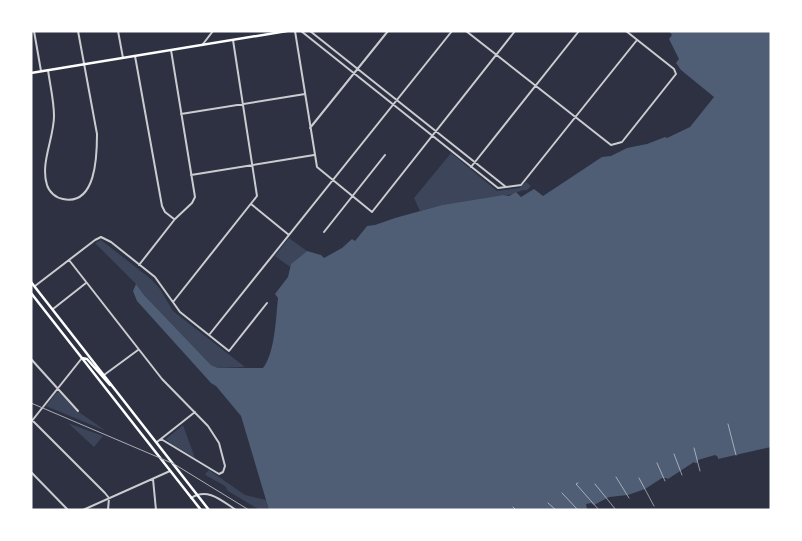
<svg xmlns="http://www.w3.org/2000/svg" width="802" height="541" viewBox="0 0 802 541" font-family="Bitter,serif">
	<rect width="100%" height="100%" fill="#2d3142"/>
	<!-- green -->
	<path fill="#3c4559" d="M 451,153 L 497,191 L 519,188 L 526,182 L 531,186 L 527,190 C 518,190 512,196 503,195 L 442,205 L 420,211 L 414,198 Z
		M 289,238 L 307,251 L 291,264 L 290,267 L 275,256 Z
		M 101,240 L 151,279 L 160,289 L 173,311 L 245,367 L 218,368 L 211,365 L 144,295 L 136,284 L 95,243 Z
		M 59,392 L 76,410 L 106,431 L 46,406 L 56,393 Z
		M 68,423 L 103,436 L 94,447 Z
		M 183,425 L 195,458 L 170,443 L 166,439 Z
		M 209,470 L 245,495 L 266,500 L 269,510 L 260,510 L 228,491 L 225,486 L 207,476 L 205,474 Z"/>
	<!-- water -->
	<path fill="#4f5d75" d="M 669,31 L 771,31 L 771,447 L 718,459 L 718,457 L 715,455 L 698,460 L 697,463 L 695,463 L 694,462 L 668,479 L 666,478 L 662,478 L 645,489 L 628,495 L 609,497 L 594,505 L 591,503 L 586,504 L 587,509 L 269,510 L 241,416 L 216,386 L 211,383 L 137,301 L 133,291 L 136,284 L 144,295 L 211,365 L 218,368 L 263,368 C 275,353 276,317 278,298 L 275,294 L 288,277 L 291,264 L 307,251 L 321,255 L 324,258 L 342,248 L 352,239 L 355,241 L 367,226 L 375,225 L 395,218 L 442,205 L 503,195 L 509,196 L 516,192 L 521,197 L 534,189 L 543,196 L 602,157 L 611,156 L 627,148 L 647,144 L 665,137 L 667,138 L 690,127 L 714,97 L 681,70 L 676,63 L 679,59 L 669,39 L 672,35 Z"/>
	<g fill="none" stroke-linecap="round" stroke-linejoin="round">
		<!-- path -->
		<path stroke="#fff" stroke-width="0.5" d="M 728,424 L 736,455
			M 694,448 L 700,471
			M 674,454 L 682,475
			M 657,463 L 665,481
			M 616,477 L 629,498
			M 639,478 L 654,506
			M 578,483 L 576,484 L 599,510
			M 595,484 L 616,510
			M 562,493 L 577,509
			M 548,503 L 556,510
			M 513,507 L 516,510"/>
		<!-- minor -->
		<path stroke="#caccd0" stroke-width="2" d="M 34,31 L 41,71
			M 118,31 L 123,58
			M 295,31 L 317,167 L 372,212 L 515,31
			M 301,31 L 498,188 L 521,185 L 637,40
			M 310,31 L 506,187
			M 466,31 L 611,145 L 622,142 L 676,74 L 674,69 L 626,31
			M 203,44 L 213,31
			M 135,56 L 162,206 L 165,212 L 174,219
			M 48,70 C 50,85 54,101 54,116 C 54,138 40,163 47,185 C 49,192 56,198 63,199 C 96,206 97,156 97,134 L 78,31
			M 181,114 L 305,94
			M 310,128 L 388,31
			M 471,167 L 579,31
			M 191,175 L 314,155
			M 251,204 L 289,235
			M 324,232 L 385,155
			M 69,260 L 162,379 L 208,426 L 219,443 L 225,466 L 223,472 L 219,474 L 161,439
			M 139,265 L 175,219 L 192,203 L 195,197 L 171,50
			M 35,286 L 95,240 L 101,237 L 111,242 L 155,277 L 180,312 L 229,351 L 267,303
			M 173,302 L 257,196 L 233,40
			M 53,309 L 86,283
			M 209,335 L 452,31
			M 31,359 L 78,411
			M 104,375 L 138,350
			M 31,419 L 105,493 L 109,498 L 108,510
			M 31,422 L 82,358
			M 157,442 L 195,412
			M 31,472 L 68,510
			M 153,479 L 156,510
			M 83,510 L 170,471"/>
		<!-- tertiary -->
		<path stroke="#caccd0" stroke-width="2" d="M 191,498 C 208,487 222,501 236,510"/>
		<!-- primary -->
		<path stroke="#fff" stroke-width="2.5" d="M 31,73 L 287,31
			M 31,282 L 209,510
			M 31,293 L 201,510
			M 82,358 L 87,359 L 110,385"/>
		<!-- rail -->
		<path stroke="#abadb3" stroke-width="1" d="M 31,403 L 174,464 L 249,510"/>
	</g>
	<!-- border -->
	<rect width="802" height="541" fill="none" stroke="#ffffff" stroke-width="65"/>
</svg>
